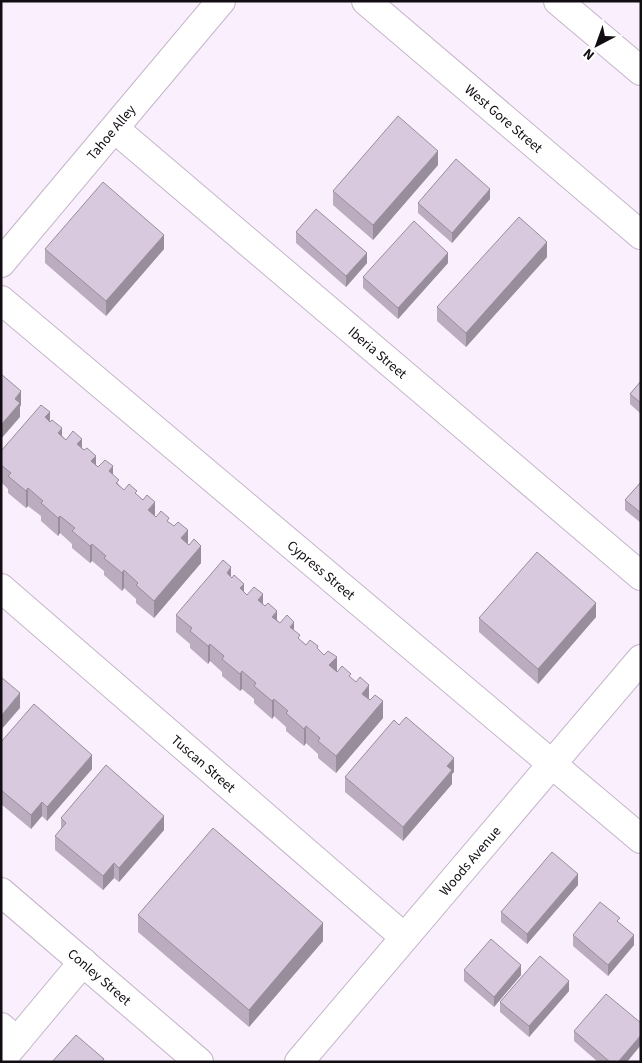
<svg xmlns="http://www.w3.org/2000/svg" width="642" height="1063" viewBox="0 0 642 1063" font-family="'Source Sans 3',sans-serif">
	<rect width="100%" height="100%" fill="#faf0fd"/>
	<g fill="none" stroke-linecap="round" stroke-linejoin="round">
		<defs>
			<g id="minor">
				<path d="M 558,1 L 641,71"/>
				<path id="s1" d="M 115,129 L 641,576"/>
				<path id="s2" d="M 1,263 L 221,1"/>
				<path id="s3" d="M 1,300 L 641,839"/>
				<path id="s4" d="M 1,588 L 404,937"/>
				<path id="s5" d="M 1,892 L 199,1062"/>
				<path d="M 1,1027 L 17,1041 L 1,1060"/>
				<path d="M 17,1041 L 83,962"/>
				<path id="s6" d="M 299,1062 L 641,659"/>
			</g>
			<g id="major">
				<path id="s7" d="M 366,1 L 641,235"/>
			</g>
		</defs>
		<!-- minor casing -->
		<use href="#minor" stroke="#c4b4c9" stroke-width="30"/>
		<!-- major casing -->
		<use href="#major" stroke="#c4b4c9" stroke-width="30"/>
		<!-- minor -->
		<use href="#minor" stroke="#fff" stroke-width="28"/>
		<!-- major -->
		<use href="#major" stroke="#fff" stroke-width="28"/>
	</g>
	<!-- wall -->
	<path fill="#bbadbf" d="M 438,165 L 373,240 L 333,205 L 333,191 Z
		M 490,199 L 452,243 L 418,213 L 418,203 Z
		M 296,232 L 367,263 L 346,287 L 296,243 Z
		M 45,249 L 164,249 L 106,316 L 45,263 Z
		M 547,257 L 466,347 L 437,321 L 437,307 Z
		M 448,263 L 398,319 L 363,288 L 363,277 Z
		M 641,381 L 641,414 L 630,404 L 630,394 Z
		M 50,422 L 66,440 L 82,448 L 98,467 L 113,475 L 119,485 L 124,490 L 137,495 L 155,516 L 169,522 L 188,544 L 201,563 L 154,618 L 136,603 L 136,599 L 124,588 L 122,591 L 104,575 L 104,571 L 92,561 L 90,563 L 72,548 L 72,544 L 60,533 L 58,536 L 41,521 L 41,516 L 28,506 L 26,508 L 8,493 L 8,489 L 1,482 L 1,451 Z
		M 641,482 L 641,523 L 625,510 L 625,500 Z
		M 231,577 L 247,595 L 263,604 L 280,623 L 294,630 L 300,640 L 306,645 L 318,650 L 337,671 L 351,678 L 369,700 L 383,718 L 336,773 L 318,758 L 318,754 L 306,743 L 304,746 L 286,731 L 286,727 L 274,716 L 272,719 L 254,703 L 254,699 L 242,689 L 240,691 L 222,676 L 222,672 L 210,661 L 208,664 L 190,648 L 190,644 L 176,632 L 176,615 Z
		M 596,617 L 538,684 L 479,632 L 479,618 Z
		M 1,742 L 92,769 L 47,821 L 42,816 L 31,829 L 1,804 Z
		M 454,772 L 452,774 L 452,784 L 403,841 L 345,792 L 345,777 Z
		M 61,818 L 164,830 L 119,882 L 114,878 L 103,890 L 55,850 L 55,836 L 61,829 Z
		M 578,885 L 527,944 L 501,922 L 501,912 Z
		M 138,915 L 323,941 L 249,1027 L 138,932 Z
		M 573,935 L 634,945 L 608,976 L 573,946 Z
		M 464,970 L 521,975 L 494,1007 L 464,981 Z
		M 569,991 L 529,1037 L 500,1012 L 500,1002 Z
		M 574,1031 L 627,1062 L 598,1062 L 574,1041 Z"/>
	<!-- shaded-wall -->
	<path fill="#988d9b" d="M 438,151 L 438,165 L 373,240 L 373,225 Z
		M 490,189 L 490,199 L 452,243 L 452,233 Z
		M 164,235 L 164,249 L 106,316 L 106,301 Z
		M 547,242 L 547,257 L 466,347 L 466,333 Z
		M 367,253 L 367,263 L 346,287 L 346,276 Z
		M 448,253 L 448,263 L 398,319 L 398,308 Z
		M 21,391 L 21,405 L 20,407 L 20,417 L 1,439 L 1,425 L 15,399 Z
		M 50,412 L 50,429 L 45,417 Z
		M 62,428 L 62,445 L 58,433 Z
		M 82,439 L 82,456 L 77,444 Z
		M 96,456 L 96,473 L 91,461 Z
		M 113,466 L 113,483 L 109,471 Z
		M 28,488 L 28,506 L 26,508 L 26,491 Z
		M 155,502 L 155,519 L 148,510 Z
		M 60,516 L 60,533 L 58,536 L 58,518 Z
		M 188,530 L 188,548 L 181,538 Z
		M 92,544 L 92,561 L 90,563 L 90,546 Z
		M 201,546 L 201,563 L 154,618 L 154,601 Z
		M 231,567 L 231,585 L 227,573 Z
		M 124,570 L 124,588 L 122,591 L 122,573 Z
		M 244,584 L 244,601 L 240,588 Z
		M 263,594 L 263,612 L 258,600 Z
		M 596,603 L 596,617 L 538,684 L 538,669 Z
		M 277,611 L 277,629 L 272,617 Z
		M 294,622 L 294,639 L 290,627 Z
		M 210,644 L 210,661 L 208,664 L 208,646 Z
		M 337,657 L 337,674 L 329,665 Z
		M 242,671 L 242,689 L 240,691 L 240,674 Z
		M 369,685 L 369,703 L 362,694 Z
		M 20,693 L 20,708 L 1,730 L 1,716 Z
		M 274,699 L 274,716 L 272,719 L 272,701 Z
		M 383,701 L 383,718 L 336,773 L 336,756 Z
		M 306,726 L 306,743 L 304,746 L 304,729 Z
		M 92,755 L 92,769 L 47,821 L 47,807 Z
		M 454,758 L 454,772 L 452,774 L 452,784 L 403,841 L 403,827 L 447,766 Z
		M 42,802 L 42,816 L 31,829 L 31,815 Z
		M 164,816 L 164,830 L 119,882 L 119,868 Z
		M 114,863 L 114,878 L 103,890 L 103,876 Z
		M 578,874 L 578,885 L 527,944 L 527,934 Z
		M 323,923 L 323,941 L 249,1027 L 249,1010 Z
		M 634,935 L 634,945 L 608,976 L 608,965 Z
		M 521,965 L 521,975 L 494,1007 L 494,997 Z
		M 569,981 L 569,991 L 529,1037 L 529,1026 Z
		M 641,1035 L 641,1045 L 627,1062 L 618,1062 Z"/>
	<!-- building -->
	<path fill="#d9c9de" stroke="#988d9b" d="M 398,116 L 438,151 L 373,225 L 333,191 Z
		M 456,159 L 490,189 L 452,233 L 418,203 Z
		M 103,182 L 164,235 L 106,301 L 45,249 Z
		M 316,209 L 367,253 L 346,276 L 296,232 Z
		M 519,217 L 547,242 L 466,333 L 437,307 Z
		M 414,221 L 448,253 L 398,308 L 363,277 Z
		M 1,374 L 21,391 L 15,399 L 20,403 L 1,425 Z
		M 641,381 L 641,403 L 630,394 Z
		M 41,405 L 50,412 L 45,417 L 50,422 L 52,420 L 62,428 L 58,433 L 66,440 L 73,431 L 82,439 L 77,444 L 84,450 L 87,448 L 96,456 L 91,461 L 98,467 L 105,460 L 113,466 L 109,471 L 119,480 L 116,483 L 124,490 L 129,484 L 137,491 L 135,493 L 143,500 L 147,495 L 155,502 L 148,510 L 156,517 L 161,511 L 169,518 L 167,521 L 174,526 L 178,522 L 188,530 L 181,538 L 189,545 L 194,539 L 201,546 L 154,601 L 136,585 L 138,583 L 124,570 L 122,573 L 104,558 L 106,556 L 92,544 L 90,546 L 72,531 L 75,528 L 60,516 L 58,518 L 41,503 L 43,501 L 28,488 L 26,491 L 8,476 L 11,473 L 1,465 L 1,451 Z
		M 641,482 L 641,513 L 625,500 Z
		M 537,552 L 596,603 L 538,669 L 479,618 Z
		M 223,560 L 231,567 L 227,573 L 232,578 L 234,575 L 244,584 L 240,588 L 247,595 L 254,587 L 263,594 L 258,600 L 265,606 L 268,603 L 277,611 L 272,617 L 280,623 L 287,615 L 294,622 L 290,627 L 300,635 L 298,638 L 306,645 L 310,640 L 318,646 L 317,648 L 324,655 L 328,651 L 337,657 L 329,665 L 337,672 L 342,666 L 351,674 L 349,676 L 356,682 L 360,677 L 369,685 L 362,694 L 370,700 L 375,695 L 383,701 L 336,756 L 318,741 L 320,738 L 306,726 L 304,729 L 286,713 L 288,711 L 274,699 L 272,701 L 254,686 L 256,683 L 242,671 L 240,674 L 222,659 L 224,656 L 210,644 L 208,646 L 190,631 L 192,628 L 176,615 Z
		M 1,677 L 20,693 L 1,716 Z
		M 34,704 L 92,755 L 47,807 L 42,802 L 31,815 L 1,790 L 1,742 Z
		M 406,717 L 454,758 L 447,766 L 452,770 L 403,827 L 345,777 L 394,720 L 399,725 Z
		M 106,765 L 164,816 L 119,868 L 114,863 L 103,876 L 55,836 L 66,823 L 61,818 Z
		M 213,828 L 323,923 L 249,1010 L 138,915 Z
		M 552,852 L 578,874 L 527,934 L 501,912 Z
		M 600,902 L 620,918 L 617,921 L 634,935 L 608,965 L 573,935 Z
		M 491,939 L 521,965 L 494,997 L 464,970 Z
		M 540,956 L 569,981 L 529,1026 L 500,1002 Z
		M 606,994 L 641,1023 L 641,1035 L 618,1062 L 610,1062 L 574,1031 Z
		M 76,1035 L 104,1059 L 102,1062 L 52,1062 Z"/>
	<g text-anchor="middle" stroke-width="4.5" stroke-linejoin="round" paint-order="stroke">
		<!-- street labels -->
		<g font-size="14" fill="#120c13" stroke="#fff">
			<text dy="5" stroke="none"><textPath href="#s7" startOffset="181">West Gore Street</textPath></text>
			<text dy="5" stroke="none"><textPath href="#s2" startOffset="171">Tahoe Alley</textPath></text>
			<text dy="5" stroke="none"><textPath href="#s1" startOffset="345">Iberia Street</textPath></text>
			<text dy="5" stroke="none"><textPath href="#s3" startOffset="419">Cypress Street</textPath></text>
			<text dy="5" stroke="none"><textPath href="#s4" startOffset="268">Tuscan Street</textPath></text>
			<text dy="5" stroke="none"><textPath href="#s6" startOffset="264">Woods Avenue</textPath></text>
			<text dy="5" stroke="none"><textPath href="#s5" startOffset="130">Conley Street</textPath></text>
		</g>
	</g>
	<!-- border -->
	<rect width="642" height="1063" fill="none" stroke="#120c13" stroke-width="5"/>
	<!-- north arrow -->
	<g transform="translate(597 45) rotate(221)" stroke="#ffffff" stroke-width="4" paint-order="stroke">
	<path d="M0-4L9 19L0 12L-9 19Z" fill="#120c13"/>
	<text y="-8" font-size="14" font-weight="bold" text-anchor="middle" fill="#120c13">N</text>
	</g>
</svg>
